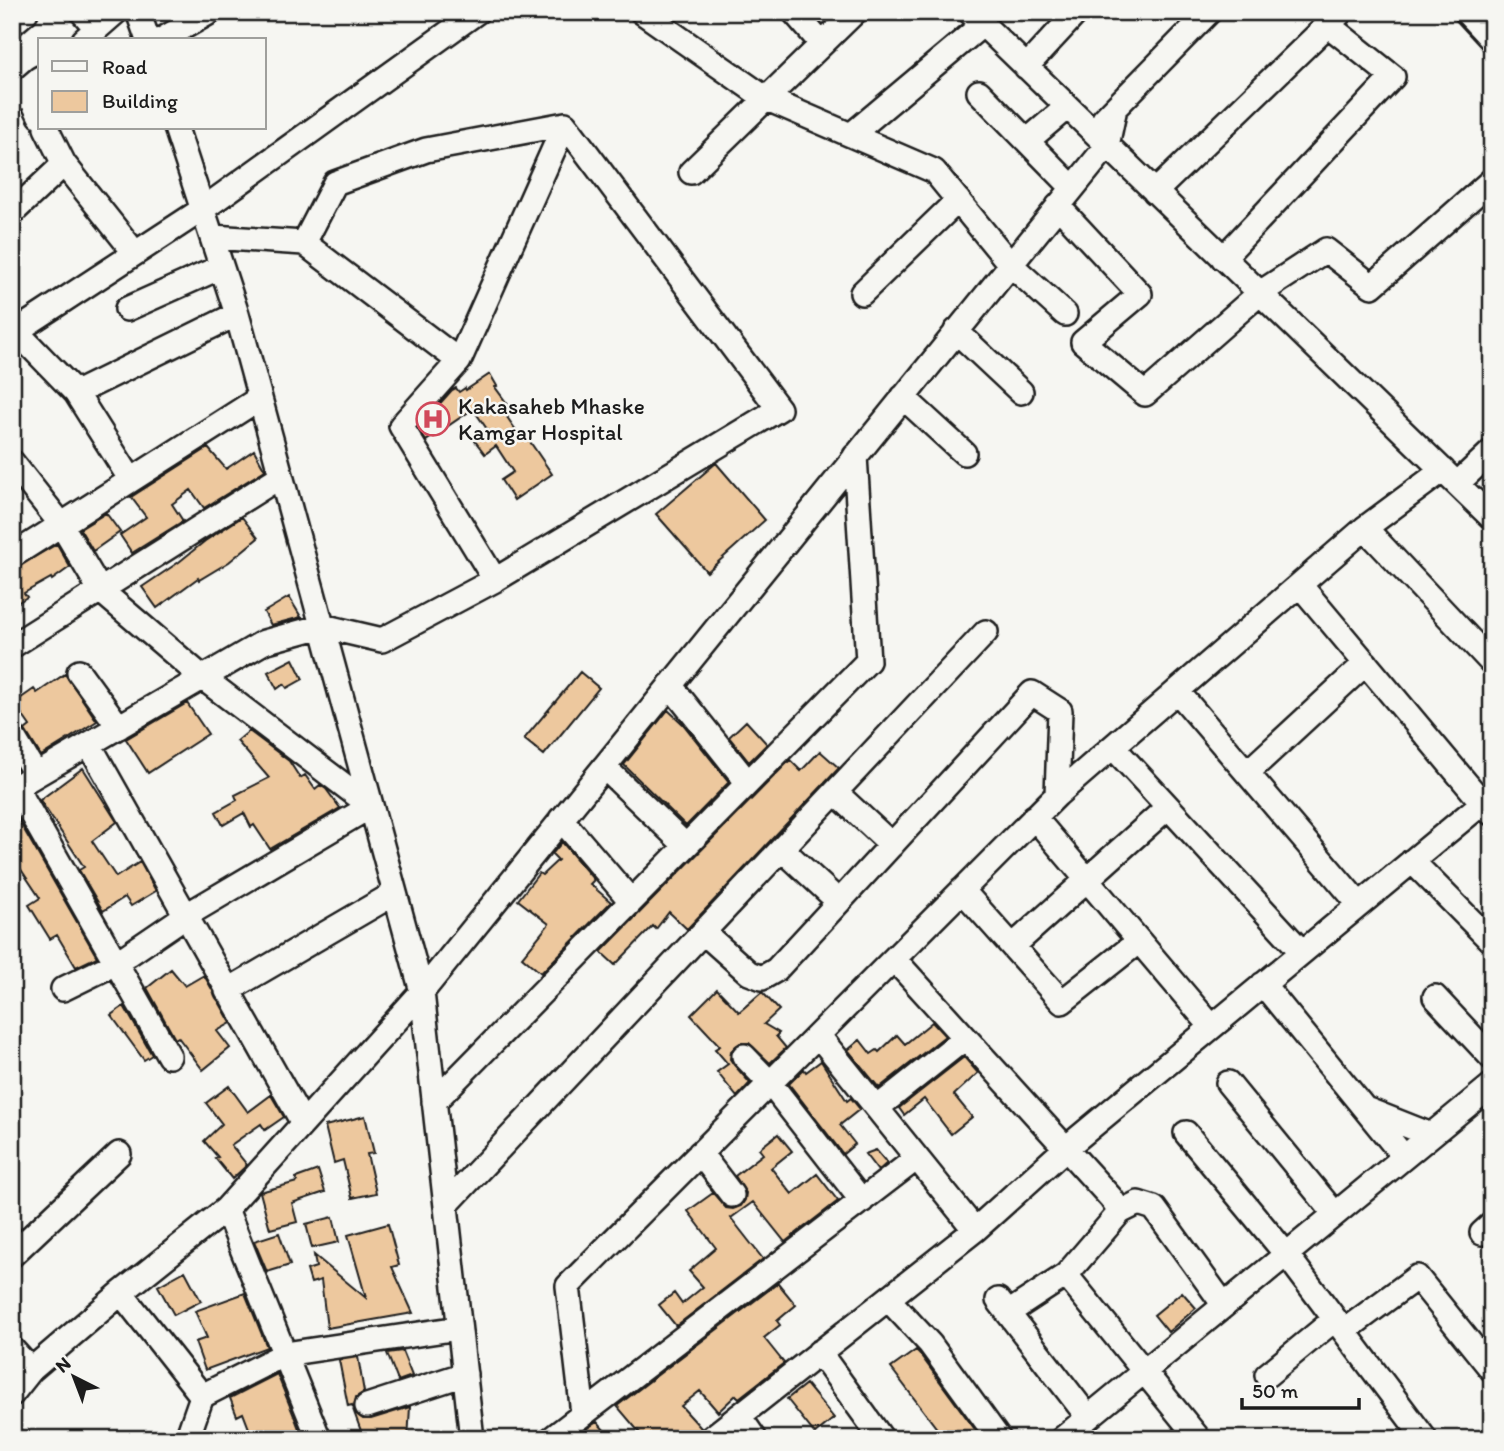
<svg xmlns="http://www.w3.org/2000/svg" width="1504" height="1451" viewBox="0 0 1504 1451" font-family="Itim,sans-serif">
	<rect width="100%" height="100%" fill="#f6f6f2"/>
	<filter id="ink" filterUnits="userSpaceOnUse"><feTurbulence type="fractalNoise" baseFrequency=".0143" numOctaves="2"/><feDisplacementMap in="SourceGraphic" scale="14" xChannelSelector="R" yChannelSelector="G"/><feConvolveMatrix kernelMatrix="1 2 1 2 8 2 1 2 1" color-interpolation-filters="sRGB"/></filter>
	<g filter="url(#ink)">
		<!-- building -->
		<path fill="#edc89e" stroke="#1c1c1c" stroke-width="2" d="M 490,374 L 497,386 L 495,387 L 511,409 L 512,413 L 507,417 L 522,439 L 526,436 L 552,474 L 514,500 L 501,480 L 513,472 L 496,446 L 485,454 L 475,441 L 489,432 L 473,409 L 426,441 L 418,428 L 452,390 L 456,388 L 459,392 L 465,388 L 466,390 Z
			M 208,448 L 226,469 L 254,450 L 265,470 L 204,508 L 191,490 L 172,504 L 183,521 L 132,553 L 120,535 L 146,517 L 131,497 Z
			M 716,463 L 765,520 L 707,572 L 656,514 Z
			M 106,513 L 120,532 L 93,551 L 80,529 Z
			M 242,517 L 258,538 L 229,562 L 199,580 L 198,578 L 157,608 L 142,587 L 179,562 L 205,541 Z
			M 57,544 L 70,567 L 52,580 L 51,578 L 24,593 L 27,597 L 12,606 L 12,570 Z
			M 289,597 L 301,617 L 271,625 L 264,612 Z
			M 293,659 L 303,679 L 287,688 L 284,684 L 277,689 L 268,672 Z
			M 580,672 L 599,688 L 544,755 L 524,739 Z
			M 65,674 L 97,721 L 41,756 L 25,730 L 30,726 L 14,703 L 34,689 L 37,693 Z
			M 187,703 L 208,734 L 148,773 L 126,739 Z
			M 668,710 L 683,724 L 729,782 L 686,826 L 624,765 Z
			M 746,721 L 767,744 L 749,762 L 729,737 Z
			M 249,731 L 289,761 L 300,778 L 305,775 L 315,789 L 320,785 L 326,789 L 340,808 L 270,849 L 254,825 L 251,827 L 244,813 L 223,825 L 216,812 L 237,800 L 235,795 L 269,778 L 237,741 Z
			M 820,751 L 839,768 L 687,929 L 669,912 L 656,929 L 653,926 L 615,965 L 601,952 L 790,760 L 801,771 Z
			M 83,768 L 117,822 L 92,841 L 116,877 L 140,862 L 156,891 L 131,906 L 125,897 L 103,911 L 79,870 L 84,867 L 40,800 Z
			M 19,821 L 97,957 L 76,967 L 57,935 L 50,939 L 29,905 L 40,898 L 12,856 L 12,826 Z
			M 562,842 L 594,880 L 590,884 L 611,902 L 541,973 L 522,957 L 549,924 L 518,900 L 539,873 L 542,875 L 558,860 L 552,854 Z
			M 171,969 L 185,986 L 204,975 L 231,1023 L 217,1031 L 230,1048 L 203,1070 L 178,1037 L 175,1039 L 147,988 Z
			M 717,989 L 739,1012 L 762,992 L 779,1010 L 764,1024 L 779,1033 L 776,1036 L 786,1048 L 770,1063 L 749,1043 L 740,1043 L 731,1051 L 730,1059 L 734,1065 L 750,1083 L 737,1097 L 717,1072 L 728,1064 L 715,1049 L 720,1046 L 691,1015 Z
			M 124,1006 L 152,1055 L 144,1060 L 111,1015 Z
			M 932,1022 L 945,1036 L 879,1088 L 848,1050 L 860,1040 L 871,1054 L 877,1050 L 879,1052 L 897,1035 L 905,1044 Z
			M 964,1057 L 978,1073 L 954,1095 L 972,1117 L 951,1134 L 924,1099 L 904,1115 L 899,1108 Z
			M 821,1061 L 847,1101 L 851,1098 L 860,1109 L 840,1125 L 855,1144 L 843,1154 L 789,1084 L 804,1069 L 806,1072 Z
			M 229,1086 L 248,1112 L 271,1095 L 284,1117 L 265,1130 L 261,1124 L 231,1145 L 247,1165 L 232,1179 L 215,1158 L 218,1157 L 204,1141 L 222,1124 L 206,1103 Z
			M 365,1116 L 374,1153 L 367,1154 L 376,1193 L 352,1198 L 343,1160 L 334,1163 L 325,1126 Z
			M 778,1134 L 792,1151 L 771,1168 L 792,1194 L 817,1174 L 838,1201 L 785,1242 L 753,1202 L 731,1218 L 763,1259 L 676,1326 L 659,1305 L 674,1293 L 682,1304 L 703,1287 L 689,1271 L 716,1248 L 688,1211 L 713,1193 L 726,1208 L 733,1209 L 741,1206 L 745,1200 L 746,1193 L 735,1176 L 763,1154 L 759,1149 Z
			M 876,1150 L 887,1163 L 878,1171 L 865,1154 Z
			M 318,1170 L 325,1192 L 292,1203 L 297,1222 L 270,1229 L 260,1192 L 297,1182 L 296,1178 Z
			M 333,1217 L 339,1242 L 312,1248 L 306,1224 Z
			M 388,1224 L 399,1265 L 392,1267 L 413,1313 L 327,1328 L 321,1280 L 311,1283 L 307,1270 L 316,1267 L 314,1255 L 366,1298 L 348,1235 Z
			M 279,1233 L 290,1265 L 267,1272 L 254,1241 Z
			M 185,1271 L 201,1301 L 174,1315 L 158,1286 Z
			M 778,1283 L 796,1305 L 777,1321 L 780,1325 L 764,1338 L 784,1363 L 739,1398 L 736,1395 L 718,1412 L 700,1391 L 681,1406 L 701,1428 L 695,1439 L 645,1439 L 617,1406 Z
			M 1182,1292 L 1196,1308 L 1168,1332 L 1154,1315 Z
			M 245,1293 L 267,1347 L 205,1370 L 195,1342 L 207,1338 L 195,1311 Z
			M 916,1350 L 919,1353 L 982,1439 L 925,1439 L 938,1430 L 891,1368 Z
			M 402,1351 L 412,1376 L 398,1381 L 387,1353 Z
			M 358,1357 L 364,1392 L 356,1397 L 354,1409 L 352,1405 L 348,1406 L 339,1360 Z
			M 277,1374 L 296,1421 L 303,1439 L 253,1439 L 243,1413 L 237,1416 L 230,1398 Z
			M 806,1384 L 834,1418 L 815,1434 L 787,1399 Z
			M 410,1407 L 408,1439 L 364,1439 L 354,1412 L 363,1419 L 371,1419 Z
			M 597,1422 L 612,1439 L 595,1439 L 586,1429 Z"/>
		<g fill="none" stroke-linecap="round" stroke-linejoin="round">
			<defs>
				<path id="minor" d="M 82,12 L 97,29
					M 138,12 L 148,40
					M 642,12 L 765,98 L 934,171 L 1010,264 L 1065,314
					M 794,12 L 821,43
					M 970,12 L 1492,518
					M 1466,12 L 1492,40
					M 12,24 L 26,12
					M 84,40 L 116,12
					M 161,40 L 210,12
					M 1026,67 L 1077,12
					M 27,89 L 40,116
					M 979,92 L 1072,187
					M 12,102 L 40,78
					M 1104,119 L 1209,12
					M 46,128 L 64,164
					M 176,128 L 237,314 L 422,992 L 472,1439
					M 851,135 L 982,25
					M 1027,141 L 1067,107
					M 691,172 L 855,12
					M 1155,192 L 1341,12
					M 1058,206 L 1140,294 L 1083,342 L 1145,394 L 1260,293 L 1326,250 L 1372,286 L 1492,180
					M 12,213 L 64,164 L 135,253
					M 212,237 L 304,243 L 335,183 L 426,150 L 565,124
					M 304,243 L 459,361
					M 1223,258 L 1393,77 L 1328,25
					M 862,293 L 958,200
					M 127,309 L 221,267
					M 12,327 L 76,393
					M 956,331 L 1021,392
					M 12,334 L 203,209 L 477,12
					M 903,397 L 964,453
					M 12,462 L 61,524 L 100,590 L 203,678 L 371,806 L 185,916 L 116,963 L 63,989
					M 131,480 L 76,393 L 237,314
					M 1457,484 L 1492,451
					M 1365,528 L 1492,663
					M 12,556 L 260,398
					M 1300,585 L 1491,813
					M 12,646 L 281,476
					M 79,672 L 119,727
					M 670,685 L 748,783
					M 1177,691 L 1359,904
					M 12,735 L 36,775
					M 89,744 L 303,1123
					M 1113,747 L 1302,952
					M 604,767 L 686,846
					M 1247,773 L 1366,663
					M 16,787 L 169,1056
					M 12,789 L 264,642 L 322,626 L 382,640 L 495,580 L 779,409 L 565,124 L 459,361 L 401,426 L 495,580
					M 836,793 L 892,845
					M 1034,817 L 1212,1027
					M 561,819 L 631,901
					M 782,849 L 839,902
					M 1412,861 L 1492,942
					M 962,890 L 1062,1002 L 1139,941
					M 703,932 L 749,973 L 762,978 L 776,970 L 1032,693 L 1060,711 L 1057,795
					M 1013,946 L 1168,807
					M 894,959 L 1111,1198 L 1120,1212
					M 1263,984 L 1404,1157
					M 227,991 L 395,893
					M 1435,997 L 1492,1058
					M 818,1035 L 975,1230
					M 744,1056 L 770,1083 L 862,1201
					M 1228,1083 L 1335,1214
					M 434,1102 L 868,661 L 855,456
					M 877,1108 L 965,1038
					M 1368,1110 L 1431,1135
					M 1186,1133 L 1286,1254 L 1425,1439
					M 700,1153 L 732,1195
					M 446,1205 L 986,632
					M 226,1209 L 319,1439
					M 1482,1233 L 1492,1224
					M 12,1255 L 119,1154
					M 1066,1275 L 1199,1439
					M 121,1293 L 202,1396 L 187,1439
					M 888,1299 L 930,1344 L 999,1439
					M 998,1300 L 1088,1417
					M 1008,1313 L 1066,1275 L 1120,1212 L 1138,1203 L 1154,1208 L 1224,1305
					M 1344,1331 L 1417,1277 L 1492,1370
					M 12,1349 L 31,1370 L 121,1293 L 226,1209 L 422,992 L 1107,146 L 1115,108
					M 819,1352 L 882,1439
					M 1267,1375 L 1335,1319
					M 12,1394 L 31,1370
					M 202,1396 L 285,1354 L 459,1328
					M 367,1406 L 465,1374
					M 583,1414 L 568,1286 L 1057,795 L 1365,528 L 1443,470
					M 739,1416 L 755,1439
					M 551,1439 L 917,1158
					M 710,1439 L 975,1230 L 1066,1148 L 1492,795
					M 1062,1439 L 1492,1085"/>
			</defs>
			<!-- minor casing -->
			<use href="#minor" stroke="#1c1c1c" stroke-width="28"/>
			<!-- minor -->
			<use href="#minor" stroke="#f6f6f2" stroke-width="23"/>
		</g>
	</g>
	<!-- icons -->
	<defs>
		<symbol id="hospital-ring" viewBox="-11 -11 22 22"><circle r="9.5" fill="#f6f6f2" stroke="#d1495b" stroke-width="1.5"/><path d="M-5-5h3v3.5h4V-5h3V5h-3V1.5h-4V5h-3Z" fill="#d1495b"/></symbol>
	</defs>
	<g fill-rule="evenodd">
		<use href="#hospital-ring" x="414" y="400" width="38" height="38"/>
	</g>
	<g text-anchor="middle" stroke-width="5" stroke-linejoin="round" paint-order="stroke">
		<!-- poi labels -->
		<g font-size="23" fill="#1c1c1c" stroke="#f6f6f2" text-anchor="start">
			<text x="458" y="414">Kakasaheb Mhaske<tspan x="458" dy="26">Kamgar Hospital</tspan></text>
		</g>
	</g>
	<!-- margin -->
	<rect width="1504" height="1451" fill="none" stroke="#f6f6f2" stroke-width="42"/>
	<rect x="21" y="21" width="1462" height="1409" fill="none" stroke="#1c1c1c" stroke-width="2.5" filter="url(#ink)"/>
	<!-- legend -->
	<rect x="38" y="38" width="228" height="91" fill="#f6f6f2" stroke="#9f9f9c" stroke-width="2"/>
	<rect x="52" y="61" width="35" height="10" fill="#f6f6f2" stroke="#9f9f9c" stroke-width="2"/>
	<text x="102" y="74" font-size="21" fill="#1c1c1c">Road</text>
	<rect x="52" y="91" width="35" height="21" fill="#edc89e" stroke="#9f9f9c" stroke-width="2"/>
	<text x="102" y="108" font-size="21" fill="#1c1c1c">Building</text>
	<!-- north arrow -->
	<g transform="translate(74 1377) rotate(318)" stroke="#f6f6f2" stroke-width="5" paint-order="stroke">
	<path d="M0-5L12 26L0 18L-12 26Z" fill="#1c1c1c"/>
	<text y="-10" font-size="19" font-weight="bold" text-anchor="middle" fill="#1c1c1c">N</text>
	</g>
	<!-- scale -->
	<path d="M1242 1398v10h117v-10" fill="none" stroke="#1c1c1c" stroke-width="3.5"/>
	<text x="1252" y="1398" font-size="21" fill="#1c1c1c" stroke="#f6f6f2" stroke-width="5" paint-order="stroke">50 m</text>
</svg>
